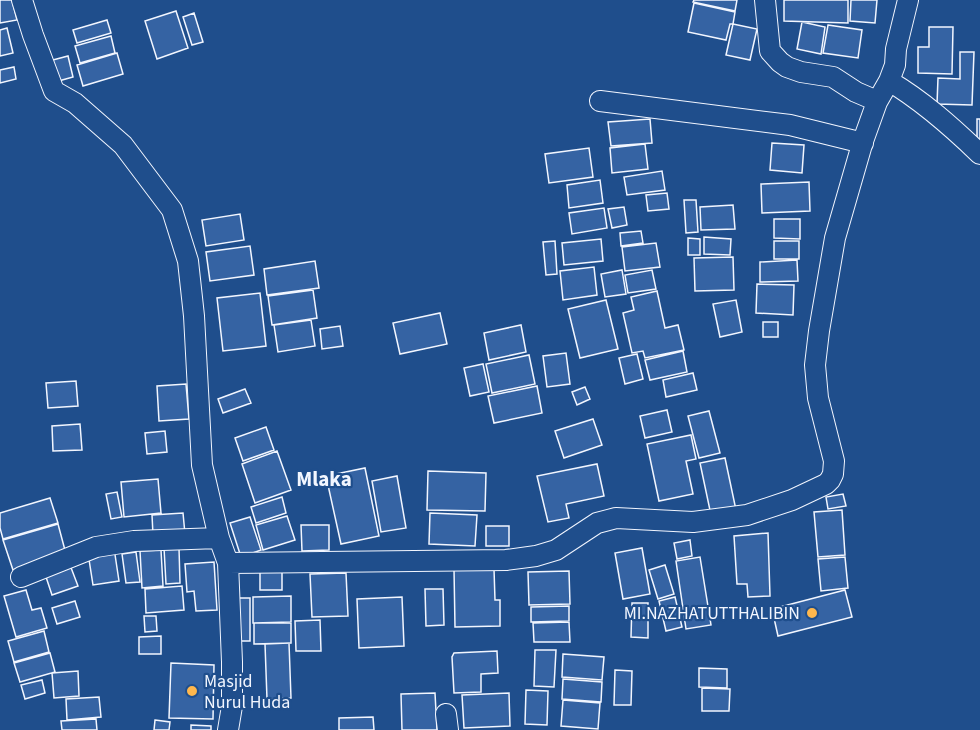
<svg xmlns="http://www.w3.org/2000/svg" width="980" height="730" viewBox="0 0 980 730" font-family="'Source Sans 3',sans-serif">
	<rect width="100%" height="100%" fill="#1f4e8c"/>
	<!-- building -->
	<path fill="#3563a3" stroke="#f2f6ff" stroke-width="1.5" d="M 0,0 L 12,0 L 17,20 L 0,23 Z
		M 694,0 L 737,0 L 735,11 L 693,2 Z
		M 784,0 L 848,0 L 848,23 L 784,21 Z
		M 851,0 L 877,0 L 875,23 L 850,21 Z
		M 694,3 L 735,12 L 733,24 L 730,24 L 726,40 L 688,32 Z
		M 176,11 L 188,48 L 157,59 L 145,21 Z
		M 194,13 L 203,42 L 192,45 L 183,17 Z
		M 107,20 L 111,33 L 77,43 L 73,30 Z
		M 802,22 L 825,27 L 821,54 L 797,49 Z
		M 733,24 L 757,29 L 750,60 L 726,55 Z
		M 828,25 L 862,30 L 858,58 L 823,53 Z
		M 929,27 L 953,27 L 952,74 L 918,73 L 918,47 L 929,47 Z
		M 7,28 L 13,53 L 0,56 L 0,30 Z
		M 111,36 L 115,53 L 80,63 L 75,46 Z
		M 960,52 L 974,52 L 972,105 L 937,104 L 938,78 L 960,79 Z
		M 117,53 L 123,74 L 83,86 L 77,65 Z
		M 68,56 L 73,77 L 55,82 L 49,61 Z
		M 14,67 L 16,79 L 0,83 L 0,70 Z
		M 650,119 L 652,143 L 611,146 L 608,122 Z
		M 977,119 L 980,119 L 980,141 L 977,141 Z
		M 772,143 L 804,145 L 802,173 L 770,170 Z
		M 645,144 L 648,169 L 612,173 L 610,148 Z
		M 589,148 L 593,177 L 549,183 L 545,154 Z
		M 662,171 L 665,190 L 627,195 L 624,177 Z
		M 600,180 L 603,203 L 569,208 L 567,185 Z
		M 809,182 L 810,211 L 762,213 L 761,184 Z
		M 667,193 L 669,209 L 648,211 L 646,195 Z
		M 684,200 L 696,200 L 698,232 L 686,233 Z
		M 733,205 L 735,229 L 701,230 L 700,207 Z
		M 624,207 L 627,225 L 612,228 L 608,209 Z
		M 604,208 L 607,228 L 572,234 L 569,213 Z
		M 240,214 L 244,240 L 206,246 L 202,220 Z
		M 774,219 L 800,219 L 800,239 L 774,238 Z
		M 641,231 L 643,243 L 621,246 L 620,233 Z
		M 704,237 L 731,239 L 730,255 L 704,254 Z
		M 688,238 L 700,239 L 700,255 L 688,255 Z
		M 601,239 L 603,261 L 564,265 L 562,243 Z
		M 555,241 L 557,274 L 546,275 L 543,242 Z
		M 774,241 L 799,241 L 799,259 L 774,259 Z
		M 656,243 L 660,267 L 625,271 L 622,247 Z
		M 250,246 L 254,275 L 210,281 L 206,252 Z
		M 733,257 L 734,290 L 695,291 L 694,258 Z
		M 797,260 L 798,281 L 760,282 L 760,262 Z
		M 315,261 L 319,288 L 267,295 L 264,269 Z
		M 594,267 L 597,295 L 563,300 L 560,271 Z
		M 622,270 L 626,294 L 605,297 L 601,274 Z
		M 652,270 L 656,289 L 628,293 L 625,275 Z
		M 757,284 L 794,285 L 793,315 L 756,313 Z
		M 313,290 L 317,318 L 272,325 L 268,296 Z
		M 657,291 L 665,328 L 678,325 L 684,350 L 645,358 L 643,351 L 632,353 L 623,313 L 634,310 L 631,297 Z
		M 260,293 L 266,346 L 223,351 L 217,298 Z
		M 606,300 L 618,349 L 580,358 L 568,309 Z
		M 736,300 L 742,332 L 720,337 L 713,304 Z
		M 440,313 L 447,344 L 400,354 L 393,323 Z
		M 311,320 L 315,346 L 278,352 L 274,325 Z
		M 763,322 L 778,322 L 778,337 L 763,337 Z
		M 521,325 L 526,352 L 489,360 L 484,333 Z
		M 340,326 L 343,346 L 322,349 L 320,329 Z
		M 683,351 L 687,372 L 650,380 L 645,360 Z
		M 566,353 L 570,384 L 547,387 L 543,356 Z
		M 637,354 L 643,379 L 625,384 L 619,358 Z
		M 529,355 L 535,384 L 492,393 L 486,364 Z
		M 483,364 L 489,392 L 470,396 L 464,368 Z
		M 693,373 L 697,390 L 666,397 L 663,380 Z
		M 76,381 L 78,406 L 48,408 L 46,383 Z
		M 186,384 L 189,419 L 159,421 L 157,386 Z
		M 537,386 L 542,413 L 494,423 L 488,396 Z
		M 585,387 L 590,399 L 577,405 L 572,392 Z
		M 245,389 L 251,403 L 223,413 L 218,399 Z
		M 667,410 L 672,432 L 645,438 L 640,416 Z
		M 709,411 L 720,453 L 699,458 L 688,416 Z
		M 593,419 L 602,445 L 564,458 L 555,431 Z
		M 80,424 L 82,450 L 53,451 L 52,426 Z
		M 266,427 L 274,450 L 243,461 L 235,438 Z
		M 165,431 L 167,452 L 147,454 L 145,433 Z
		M 691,435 L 696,459 L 686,461 L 693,494 L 659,501 L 647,444 Z
		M 277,451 L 291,490 L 255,503 L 242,464 Z
		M 725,458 L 736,510 L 711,515 L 700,463 Z
		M 597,464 L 604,496 L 566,504 L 569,518 L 548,522 L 537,476 Z
		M 365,468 L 379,536 L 341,544 L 326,476 Z
		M 428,471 L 486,473 L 485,511 L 427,510 Z
		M 397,476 L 406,528 L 381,532 L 372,481 Z
		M 158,479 L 161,513 L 124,517 L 121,482 Z
		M 117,492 L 122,517 L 111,519 L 106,494 Z
		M 843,494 L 846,506 L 828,509 L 826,497 Z
		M 282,497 L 286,513 L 256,523 L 251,507 Z
		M 50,498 L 58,523 L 3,539 L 0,528 L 0,513 Z
		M 842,510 L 845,555 L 818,557 L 814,512 Z
		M 183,513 L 185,534 L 153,535 L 152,515 Z
		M 430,513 L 477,515 L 475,546 L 429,544 Z
		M 287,516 L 295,540 L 263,550 L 256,525 Z
		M 250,517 L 261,550 L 241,557 L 230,523 Z
		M 58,524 L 66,554 L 13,570 L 3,540 Z
		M 301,525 L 329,525 L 329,550 L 302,551 Z
		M 486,526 L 509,526 L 509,546 L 486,546 Z
		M 768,533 L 770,596 L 748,597 L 747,584 L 737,584 L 734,536 Z
		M 690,540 L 692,556 L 677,559 L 674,543 Z
		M 114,548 L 119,581 L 93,585 L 88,553 Z
		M 164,548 L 179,548 L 180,583 L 166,584 Z
		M 642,548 L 650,594 L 623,599 L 615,553 Z
		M 161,550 L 163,586 L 142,588 L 140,551 Z
		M 136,552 L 140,582 L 126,583 L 122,554 Z
		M 700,557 L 711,625 L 686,629 L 676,561 Z
		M 845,557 L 848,588 L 821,591 L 818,559 Z
		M 214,562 L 217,610 L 196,611 L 194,591 L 187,592 L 185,564 Z
		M 70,565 L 78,586 L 52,595 L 45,574 Z
		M 665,565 L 674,594 L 658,599 L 649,570 Z
		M 454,569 L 494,569 L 495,600 L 500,600 L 500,626 L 455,627 Z
		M 569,571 L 570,604 L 529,605 L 528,572 Z
		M 260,572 L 282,572 L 282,590 L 260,590 Z
		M 346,573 L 348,616 L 312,617 L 310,574 Z
		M 182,586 L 184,610 L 146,613 L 145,589 Z
		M 425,589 L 443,589 L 444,625 L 426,626 Z
		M 26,590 L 32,610 L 41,608 L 47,628 L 16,637 L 4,596 Z
		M 845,590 L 852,617 L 778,636 L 772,609 Z
		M 291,596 L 291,622 L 253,623 L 253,597 Z
		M 402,597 L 404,646 L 359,648 L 357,599 Z
		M 675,597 L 682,627 L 666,631 L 659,601 Z
		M 239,598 L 250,598 L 250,641 L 239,641 Z
		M 75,601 L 80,617 L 57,624 L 52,608 Z
		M 632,603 L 648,603 L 648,638 L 631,637 Z
		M 569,606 L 569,621 L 531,622 L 531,607 Z
		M 144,616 L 156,616 L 157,631 L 145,632 Z
		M 320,620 L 321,651 L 296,651 L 295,621 Z
		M 569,622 L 570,642 L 534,642 L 533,623 Z
		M 254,623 L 291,623 L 291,643 L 254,644 Z
		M 44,631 L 49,652 L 14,662 L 8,641 Z
		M 161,636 L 161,654 L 139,654 L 139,637 Z
		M 289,643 L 291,698 L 267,699 L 265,644 Z
		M 535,650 L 556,650 L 554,687 L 534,686 Z
		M 497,651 L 498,673 L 481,674 L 481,692 L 454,693 L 452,657 L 454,653 Z
		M 50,653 L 55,672 L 20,682 L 14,663 Z
		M 563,654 L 604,657 L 602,680 L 562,677 Z
		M 171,663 L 214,665 L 213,719 L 169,718 Z
		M 699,668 L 727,669 L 727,688 L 699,687 Z
		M 615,670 L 632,671 L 631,705 L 614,705 Z
		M 78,671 L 79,696 L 54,698 L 52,673 Z
		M 563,679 L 602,682 L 601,702 L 562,699 Z
		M 42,680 L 45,693 L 25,699 L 21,685 Z
		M 702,688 L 730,689 L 729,711 L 702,711 Z
		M 526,690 L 548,691 L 547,725 L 525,724 Z
		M 435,693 L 437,730 L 402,730 L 401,694 Z
		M 509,693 L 510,726 L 464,728 L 462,695 Z
		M 99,697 L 101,717 L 67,720 L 66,699 Z
		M 563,700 L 600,703 L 598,729 L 561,726 Z
		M 373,717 L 374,730 L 339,730 L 339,718 Z
		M 96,719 L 97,730 L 62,730 L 61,721 Z
		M 155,720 L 170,722 L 169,730 L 154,730 Z
		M 191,725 L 211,726 L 211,730 L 191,730 Z"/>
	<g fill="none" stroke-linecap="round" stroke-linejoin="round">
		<defs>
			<path id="minor" d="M 22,0 L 33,35 L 54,91 L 75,103 L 123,145 L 172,210 L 188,261 L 194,316 L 202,465 L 219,538 L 228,563 L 232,662 L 232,706 L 228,730
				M 765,0 L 770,51 L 780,62 L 787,67 L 801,72 L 833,77 L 856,92 L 877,101
				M 889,81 C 923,101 952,127 980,154
				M 600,101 L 790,125 L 863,143
				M 228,563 L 506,560 L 536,556 L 556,550 L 597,523 L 616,518 L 693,522 L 747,515 L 792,500 L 826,484 L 830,480 L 833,474 L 834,461 L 818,398 L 815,365 L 819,331 L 835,238 L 863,141 L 877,102 L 889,81 L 895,65 L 896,49 L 908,0
				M 21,577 L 96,547 L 134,541 L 219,538
				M 446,714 L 448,730"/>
		</defs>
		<!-- minor casing -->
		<use href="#minor" stroke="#f2f6ff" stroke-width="22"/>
		<!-- minor -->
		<use href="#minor" stroke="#1f4e8c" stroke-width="20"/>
	</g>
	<!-- markers -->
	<g fill="#ffb74d" stroke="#1f4e8c" stroke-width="2">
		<circle cx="812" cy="613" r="6"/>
		<circle cx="192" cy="691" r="6"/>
	</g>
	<g text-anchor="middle" stroke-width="4.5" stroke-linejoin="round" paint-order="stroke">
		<!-- poi labels -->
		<g font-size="18" fill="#f2f6ff" stroke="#1f4e8c" text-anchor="end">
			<text x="800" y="619">MI.NAZHATUTTHALIBIN</text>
			<text x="204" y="687" text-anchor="start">Masjid<tspan x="204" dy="21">Nurul Huda</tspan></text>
		</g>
		<!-- quarter labels -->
		<g font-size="21" font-weight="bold" fill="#f2f6ff" stroke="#1f4e8c">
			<text x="324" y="486">Mlaka</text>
		</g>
	</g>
</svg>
